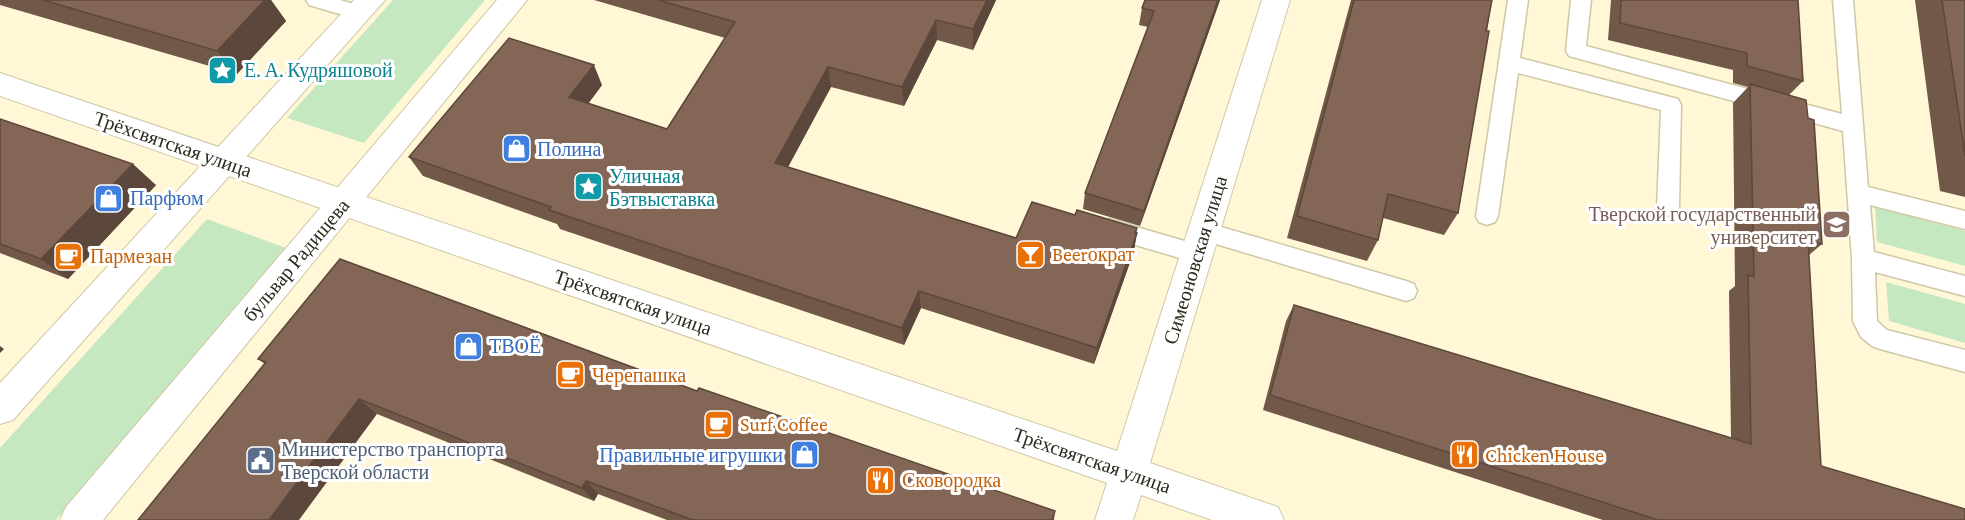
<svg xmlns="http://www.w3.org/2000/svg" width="1965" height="520" viewBox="0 0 1965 520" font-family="'Crimson Pro',serif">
	<rect width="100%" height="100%" fill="#fff7d5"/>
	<!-- green -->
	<path fill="#c5e8c0" d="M 393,0 L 485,0 L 364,143 L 287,118 Z
		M 1875,207 L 1965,231 L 1965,266 L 1877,242 Z
		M 207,219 L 286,248 L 56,520 L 0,520 L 0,448 Z
		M 1886,282 L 1965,304 L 1965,343 L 1889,321 Z"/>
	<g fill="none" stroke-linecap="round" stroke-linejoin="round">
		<defs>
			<path id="lane" d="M 306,0 L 340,0 L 367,8 L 370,13 L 367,18 L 360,20 L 309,5 Z
				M 1508,0 L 1528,0 L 1520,58 L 1678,99 L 1681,105 L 1679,207 L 1676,213 L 1668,216 L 1660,213 L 1657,207 L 1661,110 L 1518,73 L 1498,216 L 1495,222 L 1487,225 L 1479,222 L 1476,216 Z
				M 1571,0 L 1591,0 L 1586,46 L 1842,114 L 1833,0 L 1853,0 L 1868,187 L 1965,211 L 1965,229 L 1870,205 L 1874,252 L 1965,276 L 1965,296 L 1875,272 L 1877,321 L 1887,330 L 1965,350 L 1965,372 L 1880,349 L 1872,346 L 1861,337 L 1853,321 L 1852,259 L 1843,131 L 1569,56 L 1566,51 Z
				M 1109,219 L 1205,247 L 1208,254 L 1205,261 L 1197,263 L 1101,235 L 1098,228 L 1101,221 Z
				M 1204,222 L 1406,281 L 1414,284 L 1417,291 L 1414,298 L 1406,301 L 1196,238 L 1193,231 L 1196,224 Z"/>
			<path id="street" d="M 1262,0 L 1290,0 L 1150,463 L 1278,507 L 1284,520 L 1212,520 L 1141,495 L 1133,520 L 1095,520 L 1107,483 L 0,96 L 0,73 L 1117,451 Z"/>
			<path id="secondary" d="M 354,0 L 385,0 L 13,420 L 0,424 L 0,383 Z
				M 497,0 L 527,0 L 103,520 L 60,520 L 66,507 Z"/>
		</defs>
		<!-- lane casing -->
		<use href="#lane" stroke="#cfc8a7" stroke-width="3"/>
		<!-- street casing -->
		<use href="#street" stroke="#cfc8a7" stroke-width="2"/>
		<!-- secondary casing -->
		<use href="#secondary" stroke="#cfc8a7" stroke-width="2"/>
		<!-- lane -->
		<use href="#lane" fill="#fff" fill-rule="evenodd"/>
		<!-- street -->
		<use href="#street" fill="#fff" fill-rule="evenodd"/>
		<!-- secondary -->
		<use href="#secondary" fill="#fff" fill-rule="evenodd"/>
	</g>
	<!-- wall -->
	<path fill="#715849" d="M 0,0 L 271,0 L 286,21 L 237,74 L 0,5 Z
		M 594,0 L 996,0 L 973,50 L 937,40 L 904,106 L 831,87 L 788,167 L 1016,238 L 1075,215 L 1137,228 L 1134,251 L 1094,364 L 921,308 L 904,345 L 560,229 L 557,224 L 423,176 L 409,157 L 602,85 L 588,104 L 667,129 L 725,38 Z
		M 1145,0 L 1220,0 L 1140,226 L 1083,209 L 1085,193 L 1148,27 L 1139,25 L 1142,8 Z
		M 1351,0 L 1492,0 L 1458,213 L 1444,235 L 1383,218 L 1378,240 L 1367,261 L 1287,238 Z
		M 1611,0 L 1798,0 L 1803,81 L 1789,95 L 1808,118 L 1822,244 L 1809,255 L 1821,466 L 1965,520 L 1603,520 L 1263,410 L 1286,321 L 1294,305 L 1731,438 L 1729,291 L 1735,286 L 1733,103 L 1748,87 L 1733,83 L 1733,70 L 1608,40 Z
		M 1915,0 L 1965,0 L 1965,197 L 1940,191 Z
		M 0,119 L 156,185 L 68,279 L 0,253 Z
		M 258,359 L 697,391 L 1055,511 L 1054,520 L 667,520 L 598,494 L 594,501 L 377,414 L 265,364 Z"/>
	<!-- shaded-wall -->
	<path fill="#5c473c" d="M 265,0 L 271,0 L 286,21 L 237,74 L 217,51 Z
		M 987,0 L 996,0 L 973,50 L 973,29 Z
		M 1218,0 L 1220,0 L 1140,226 L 1144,211 Z
		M 936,20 L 937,40 L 904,106 L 902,87 Z
		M 594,65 L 602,85 L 578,117 L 569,97 Z
		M 828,67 L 831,87 L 780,182 L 775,163 Z
		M 133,164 L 156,185 L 68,279 L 41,259 Z
		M 1137,228 L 1133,245 L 1137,233 L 1134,251 L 1094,364 L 1097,348 Z
		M 919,291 L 921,308 L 904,345 L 902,328 Z
		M 0,346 L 4,349 L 0,353 Z
		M 359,399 L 377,414 L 299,520 L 269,520 Z
		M 586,481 L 598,494 L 594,501 L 582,488 Z"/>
	<!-- building -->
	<path fill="#836655" stroke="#5c473c" stroke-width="1.5" d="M 43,0 L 265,0 L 217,51 Z
		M 658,0 L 987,0 L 973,29 L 936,20 L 902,87 L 828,67 L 775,163 L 1016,238 L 1032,202 L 1075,215 L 1077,210 L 1137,228 L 1135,233 L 1137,233 L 1097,348 L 919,291 L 902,328 L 549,210 L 551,207 L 409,157 L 509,38 L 594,65 L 569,97 L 667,129 L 735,22 Z
		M 1145,0 L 1218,0 L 1144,211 L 1085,193 L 1154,11 L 1142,8 Z
		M 1354,0 L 1492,0 L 1486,31 L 1489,31 L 1458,213 L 1388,194 L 1378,240 L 1297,216 Z
		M 1621,0 L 1798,0 L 1803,81 L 1747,66 L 1747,53 L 1620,23 Z
		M 1942,0 L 1965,0 L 1965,156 Z
		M 1750,84 L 1806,100 L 1808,118 L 1814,120 L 1822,244 L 1808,240 L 1821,466 L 1965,509 L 1965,520 L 1658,520 L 1270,395 L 1294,305 L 1751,444 L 1748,275 L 1754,277 Z
		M 0,119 L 133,164 L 41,259 L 0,244 Z
		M 340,259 L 697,391 L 699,388 L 1055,511 L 1052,520 L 693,520 L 586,481 L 582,488 L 359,399 L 269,520 L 138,520 L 266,362 L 258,359 Z"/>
	<!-- icons -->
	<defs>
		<symbol id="sight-square" viewBox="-11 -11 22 22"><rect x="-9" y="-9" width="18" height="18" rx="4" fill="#0f9aa8" stroke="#fff"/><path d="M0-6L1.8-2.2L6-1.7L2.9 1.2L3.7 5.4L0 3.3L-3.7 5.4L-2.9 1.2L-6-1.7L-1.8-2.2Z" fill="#fff"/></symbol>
		<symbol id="shop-square" viewBox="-11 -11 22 22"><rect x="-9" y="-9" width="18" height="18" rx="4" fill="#3f7fe0" stroke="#fff"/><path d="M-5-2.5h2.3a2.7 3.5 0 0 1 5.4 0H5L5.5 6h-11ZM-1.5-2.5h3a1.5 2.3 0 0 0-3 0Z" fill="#fff"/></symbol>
		<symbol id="university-square" viewBox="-11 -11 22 22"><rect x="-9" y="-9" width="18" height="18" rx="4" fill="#8d6e63" stroke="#fff"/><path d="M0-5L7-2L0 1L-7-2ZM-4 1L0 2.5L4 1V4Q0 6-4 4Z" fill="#fff"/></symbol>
		<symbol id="bar-square" viewBox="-11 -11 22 22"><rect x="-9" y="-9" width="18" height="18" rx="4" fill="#e8710a" stroke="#fff"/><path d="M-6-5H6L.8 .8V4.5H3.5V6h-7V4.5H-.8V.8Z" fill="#fff"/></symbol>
		<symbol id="cafe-square" viewBox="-11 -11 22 22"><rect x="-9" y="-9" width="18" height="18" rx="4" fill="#e8710a" stroke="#fff"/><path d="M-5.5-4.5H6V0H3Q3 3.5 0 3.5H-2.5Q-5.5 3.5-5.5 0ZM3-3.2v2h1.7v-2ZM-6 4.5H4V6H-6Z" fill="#fff"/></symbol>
		<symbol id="restaurant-square" viewBox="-11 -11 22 22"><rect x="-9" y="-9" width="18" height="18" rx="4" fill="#e8710a" stroke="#fff"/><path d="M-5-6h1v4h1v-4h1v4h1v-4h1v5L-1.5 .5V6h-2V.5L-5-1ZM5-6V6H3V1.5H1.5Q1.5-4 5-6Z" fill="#fff"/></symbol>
		<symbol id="civic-square" viewBox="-11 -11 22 22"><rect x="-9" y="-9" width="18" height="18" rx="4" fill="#5c6f8a" stroke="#fff"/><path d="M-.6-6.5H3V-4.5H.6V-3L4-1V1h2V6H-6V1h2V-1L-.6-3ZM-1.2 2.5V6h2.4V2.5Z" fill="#fff"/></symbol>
	</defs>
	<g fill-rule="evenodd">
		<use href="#sight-square" x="206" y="54" width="33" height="33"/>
		<use href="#shop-square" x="500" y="132" width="33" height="33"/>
		<use href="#sight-square" x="572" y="170" width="33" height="33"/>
		<use href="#shop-square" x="92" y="182" width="33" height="33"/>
		<use href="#university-square" x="1820" y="208" width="33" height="33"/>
		<use href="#bar-square" x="1014" y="238" width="33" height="33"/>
		<use href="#cafe-square" x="52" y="240" width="33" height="33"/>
		<use href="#shop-square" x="452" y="330" width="33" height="33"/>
		<use href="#cafe-square" x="554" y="358" width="33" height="33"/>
		<use href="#cafe-square" x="702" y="408" width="33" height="33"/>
		<use href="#shop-square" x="788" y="438" width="33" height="33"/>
		<use href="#restaurant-square" x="1448" y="438" width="33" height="33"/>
		<use href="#civic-square" x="244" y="444" width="33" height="33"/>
		<use href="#restaurant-square" x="864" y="464" width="33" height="33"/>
	</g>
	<g text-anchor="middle" stroke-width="6" stroke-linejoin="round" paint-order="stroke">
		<!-- culture labels -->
		<g font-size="20" fill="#0d838f" stroke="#fff" text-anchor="start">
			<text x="244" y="77">Е. А. Кудряшовой</text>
			<text x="609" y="183">Уличная<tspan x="609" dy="23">Бэтвыставка</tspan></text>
		</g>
		<!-- street labels -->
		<g font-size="20" fill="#2d2a1d" stroke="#fff">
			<text transform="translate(173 144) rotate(19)" y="7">Трёхсвятская улица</text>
			<text transform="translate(296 260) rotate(-50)" y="7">бульвар Радищева</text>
			<text transform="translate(1195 260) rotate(-73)" y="7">Симеоновская улица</text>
			<text transform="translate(633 302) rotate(19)" y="7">Трёхсвятская улица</text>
			<text transform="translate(1092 460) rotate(19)" y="7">Трёхсвятская улица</text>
		</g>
		<!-- shop labels -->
		<g font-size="20" fill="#366cbe" stroke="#fff" text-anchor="start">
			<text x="537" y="156">Полина</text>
			<text x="130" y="205">Парфюм</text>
			<text x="489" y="353">ТВОЁ</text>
			<text x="783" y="462" text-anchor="end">Правильные игрушки</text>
		</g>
		<!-- education labels -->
		<g font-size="20" fill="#785e54" stroke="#fff" text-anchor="end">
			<text x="1816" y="221">Тверской государственный<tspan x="1816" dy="23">университет</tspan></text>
		</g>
		<!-- food labels -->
		<g font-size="20" fill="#c56008" stroke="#fff" text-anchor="start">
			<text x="1052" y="261">Beerократ</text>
			<text x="90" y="263">Пармезан</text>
			<text x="592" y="382">Черепашка</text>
			<text x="740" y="431">Surf Coffee</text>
			<text x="1485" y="462">Chicken House</text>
			<text x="902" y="487">Сковородка</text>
		</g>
		<!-- service labels -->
		<g font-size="20" fill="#4e5e75" stroke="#fff" text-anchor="start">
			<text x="281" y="456">Министерство транспорта<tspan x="281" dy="23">Тверской области</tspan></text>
		</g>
	</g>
</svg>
